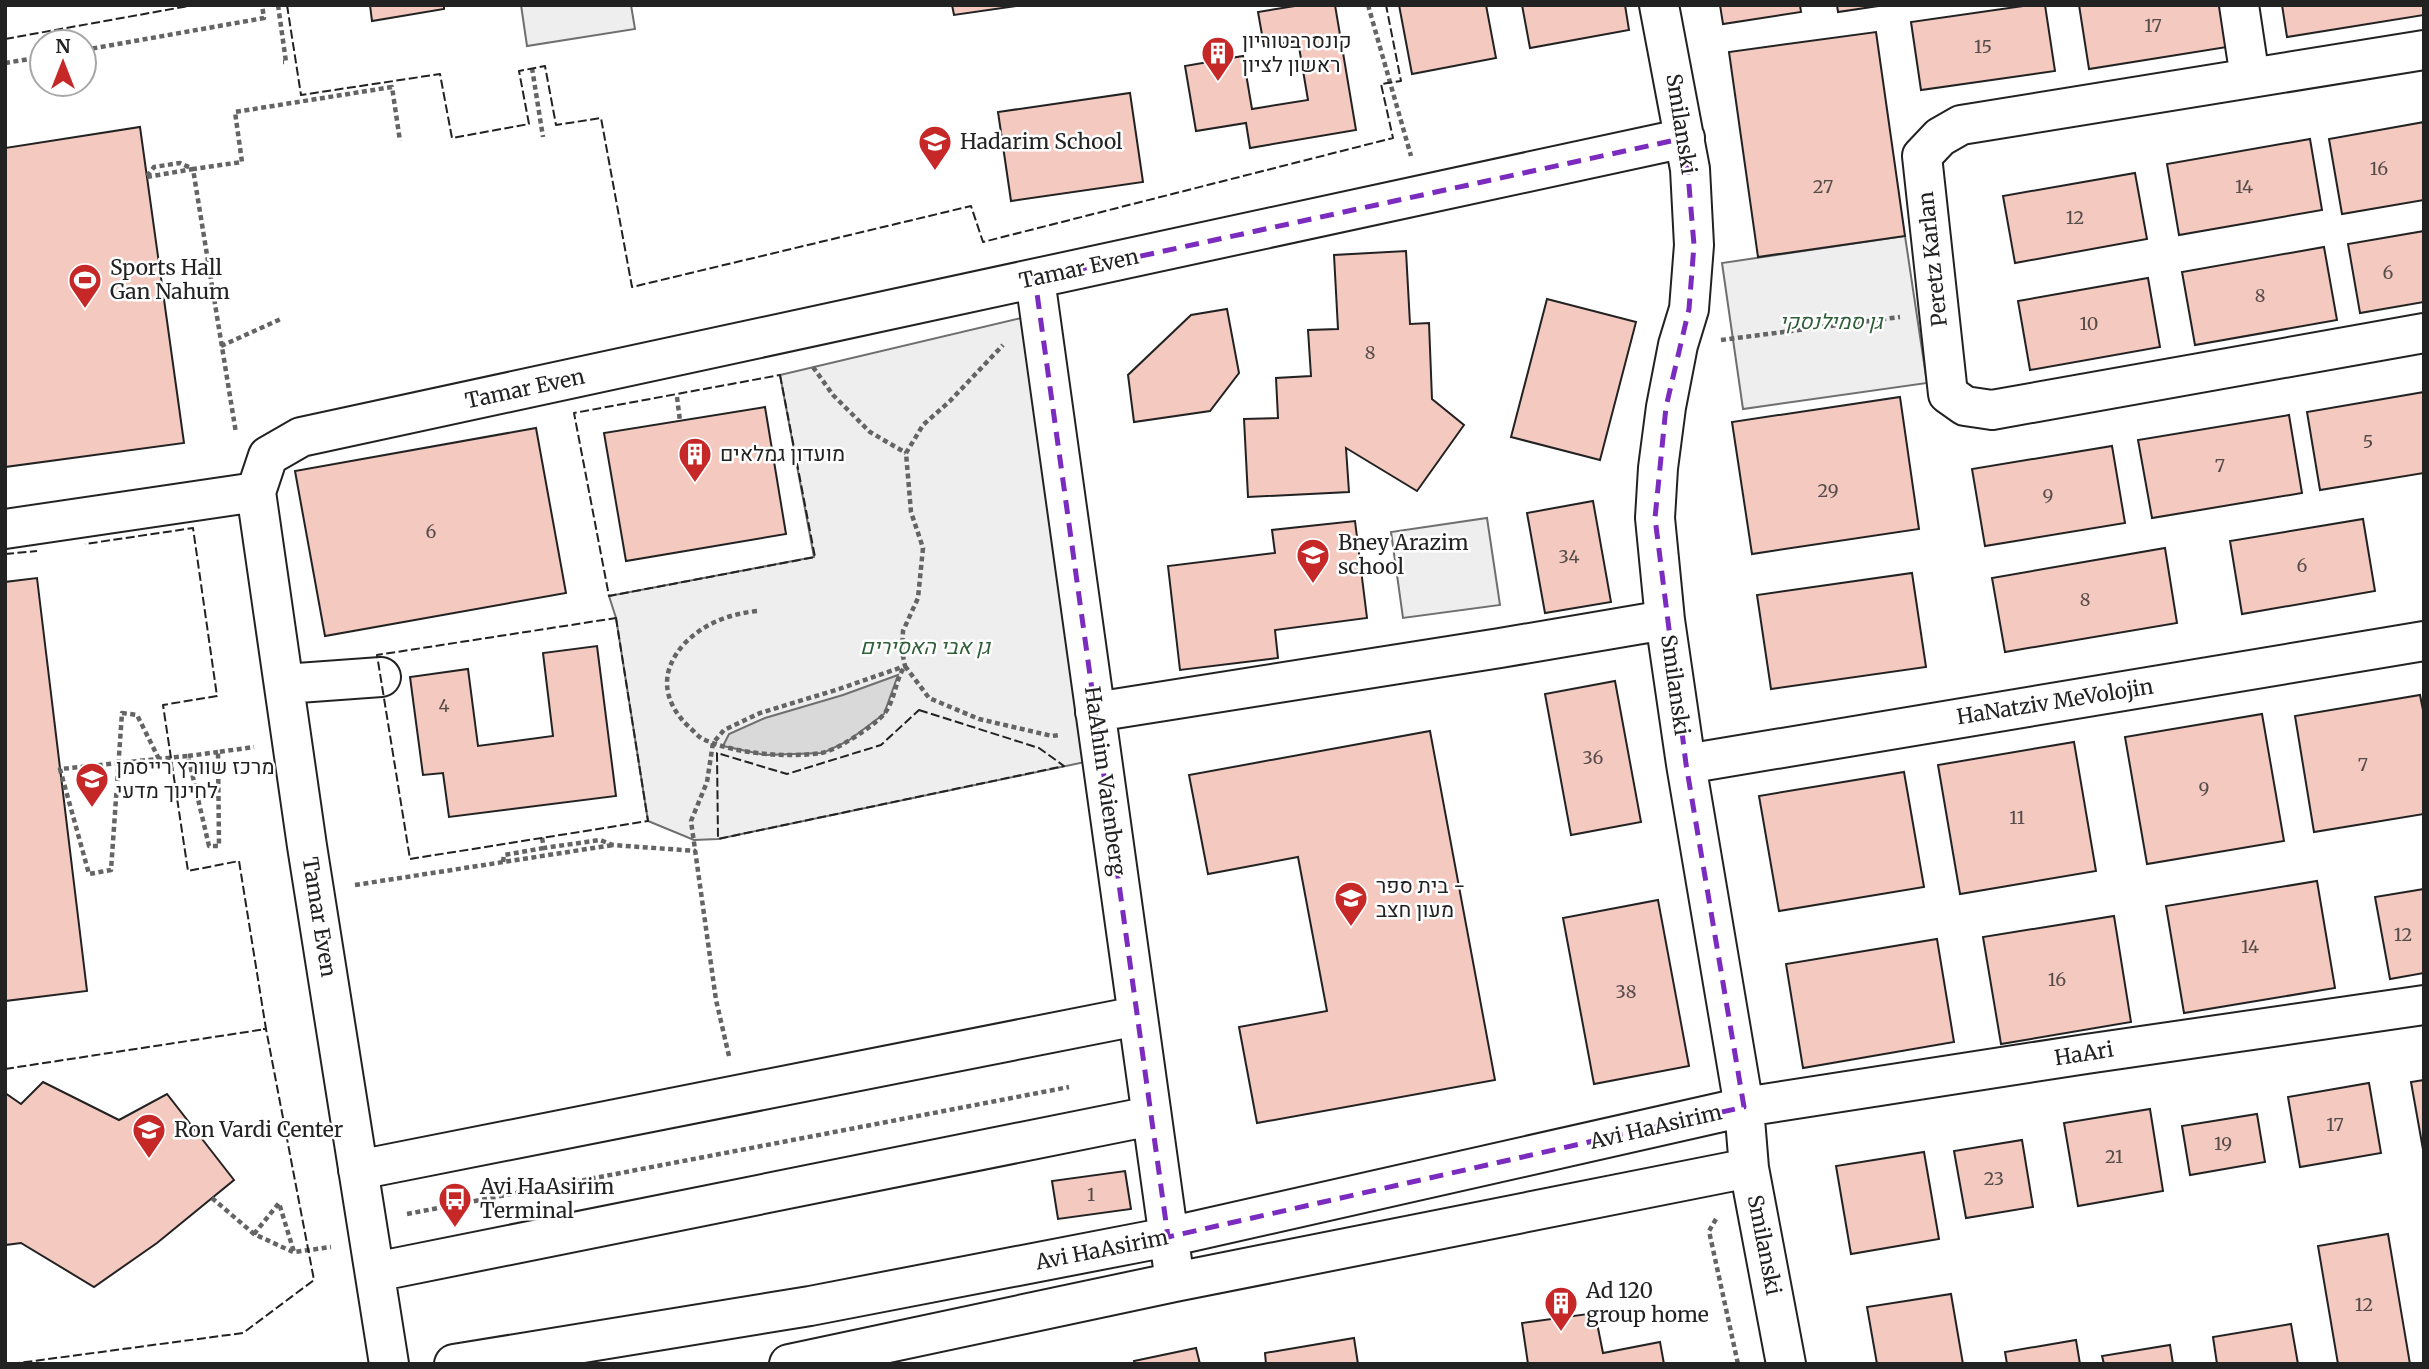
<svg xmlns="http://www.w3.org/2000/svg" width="2429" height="1369" viewBox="0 0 2429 1369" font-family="Merriweather,Heebo,serif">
	<rect width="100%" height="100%" fill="#fff"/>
	<!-- green -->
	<path fill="#eee" stroke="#6f6f6f" stroke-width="2" d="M 521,5 L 631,5 L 635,29 L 527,46 Z
		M 1905,236 L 1927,383 L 1743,409 L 1722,263 Z
		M 1021,318 L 1085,762 L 718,839 L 694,840 L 648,821 L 616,618 L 609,596 L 814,557 L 780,375 Z
		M 1487,518 L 1500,605 L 1403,618 L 1391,532 Z"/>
	<!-- water -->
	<path fill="#d9d9d9" stroke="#6f6f6f" stroke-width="2" d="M 898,675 L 884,714 L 848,741 L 823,753 L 765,755 L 723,746 L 729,734 L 765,718 L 843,695 Z"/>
	<!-- building -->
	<path fill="#f3c9c0" stroke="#222" stroke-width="2" d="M 370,5 L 444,5 L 444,9 L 372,21 Z
		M 952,5 L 1024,5 L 954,15 Z
		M 1301,5 L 1335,5 L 1356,130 L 1250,148 L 1246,123 L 1196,131 L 1185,66 L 1243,56 L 1252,109 L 1308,100 L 1298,41 L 1264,46 L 1258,12 Z
		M 1399,5 L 1486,5 L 1496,58 L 1412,74 Z
		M 1522,5 L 1625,5 L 1629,30 L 1530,48 Z
		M 1720,5 L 1800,5 L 1801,12 L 1723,24 Z
		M 1837,5 L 1885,5 L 1838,12 Z
		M 2030,5 L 2045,5 L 2055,71 L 1921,90 L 1911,22 Z
		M 2079,5 L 2220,5 L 2227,47 L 2089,69 Z
		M 2282,5 L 2424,5 L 2424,15 L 2287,37 Z
		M 1876,32 L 1905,236 L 1758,257 L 1729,52 Z
		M 1130,93 L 1143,182 L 1011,201 L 998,112 Z
		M 2424,122 L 2424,200 L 2342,214 L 2329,139 Z
		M 140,127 L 184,443 L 5,467 L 5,148 Z
		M 2310,139 L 2322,210 L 2179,235 L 2167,164 Z
		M 2135,173 L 2147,239 L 2015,263 L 2003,196 Z
		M 2424,231 L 2424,302 L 2360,313 L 2348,244 Z
		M 2324,247 L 2337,320 L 2195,345 L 2182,272 Z
		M 1406,251 L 1410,324 L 1429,323 L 1432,399 L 1464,425 L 1417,491 L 1346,448 L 1349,492 L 1248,497 L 1244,419 L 1278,418 L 1276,378 L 1311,376 L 1308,330 L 1338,329 L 1334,255 Z
		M 2148,278 L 2160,347 L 2030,370 L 2018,301 Z
		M 1547,299 L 1636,322 L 1600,460 L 1511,437 Z
		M 1227,309 L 1239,373 L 1210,411 L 1134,422 L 1128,375 L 1191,315 Z
		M 2424,392 L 2424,473 L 2320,490 L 2307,412 Z
		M 1900,397 L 1919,529 L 1752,554 L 1732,422 Z
		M 765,407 L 786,534 L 626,561 L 604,433 Z
		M 2289,415 L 2302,493 L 2152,518 L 2138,440 Z
		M 536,428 L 566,593 L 325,636 L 295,471 Z
		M 2112,446 L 2125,523 L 1985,546 L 1972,469 Z
		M 1593,501 L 1611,602 L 1545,613 L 1527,513 Z
		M 2363,519 L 2375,591 L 2242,614 L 2230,541 Z
		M 1355,521 L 1367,618 L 1275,630 L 1278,658 L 1180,670 L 1168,566 L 1275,553 L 1272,530 Z
		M 2165,548 L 2177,623 L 2005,652 L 1992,578 Z
		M 1912,573 L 1926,667 L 1771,689 L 1757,595 Z
		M 37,578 L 87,991 L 5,1001 L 5,582 Z
		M 597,646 L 616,796 L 449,817 L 443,773 L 423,775 L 410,677 L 468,669 L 478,746 L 553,736 L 543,653 Z
		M 1615,681 L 1641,822 L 1571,835 L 1545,694 Z
		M 2420,695 L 2424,715 L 2424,814 L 2314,832 L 2295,716 Z
		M 2262,714 L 2284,841 L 2147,864 L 2125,737 Z
		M 1430,731 L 1495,1080 L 1257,1123 L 1239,1027 L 1327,1011 L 1298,857 L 1208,874 L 1189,775 Z
		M 2074,742 L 2096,871 L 1960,894 L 1938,765 Z
		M 1904,772 L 1924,887 L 1779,911 L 1759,796 Z
		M 2317,881 L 2335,988 L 2184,1013 L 2166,906 Z
		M 2424,889 L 2424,973 L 2390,979 L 2375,897 Z
		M 1658,900 L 1689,1066 L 1594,1084 L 1563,918 Z
		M 2114,916 L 2131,1022 L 2001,1044 L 1983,937 Z
		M 1937,939 L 1954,1042 L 1803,1068 L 1786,964 Z
		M 2424,1080 L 2424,1155 L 2411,1082 Z
		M 43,1082 L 119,1120 L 167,1094 L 234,1180 L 157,1243 L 94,1287 L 21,1243 L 5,1245 L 5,1093 L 21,1104 Z
		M 2369,1083 L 2381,1153 L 2300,1167 L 2288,1097 Z
		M 2150,1109 L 2163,1191 L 2078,1206 L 2064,1123 Z
		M 2257,1114 L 2265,1162 L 2190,1175 L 2182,1126 Z
		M 2022,1140 L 2033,1207 L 1966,1218 L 1954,1151 Z
		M 1924,1152 L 1939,1239 L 1851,1254 L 1836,1166 Z
		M 1125,1171 L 1131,1209 L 1058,1219 L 1052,1181 Z
		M 2388,1234 L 2410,1364 L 2338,1364 L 2318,1246 Z
		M 1951,1294 L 1963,1364 L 1877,1364 L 1867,1307 Z
		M 1595,1313 L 1603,1353 L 1660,1342 L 1664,1364 L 1528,1364 L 1522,1323 Z
		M 2291,1324 L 2298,1364 L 2217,1364 L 2213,1337 Z
		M 1354,1338 L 1358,1364 L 1266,1364 L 1265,1353 Z
		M 2076,1340 L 2080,1364 L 2007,1364 L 2005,1352 Z
		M 2170,1345 L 2173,1364 L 2104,1364 L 2102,1356 Z
		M 1196,1348 L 1200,1364 L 1135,1364 L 1134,1361 Z"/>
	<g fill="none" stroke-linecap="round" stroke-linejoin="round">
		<defs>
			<path id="minor" d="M 1659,5 L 1690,169 L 1694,245 L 1689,309 L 1678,345 L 1666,407 L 1658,468 L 1655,518 L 1665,620 L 1686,764 L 1744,1107 L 1749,1168 L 1786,1364
				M 2239,5 L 2250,78
				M 2424,50 L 1961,125 L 1940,137 L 1922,156 L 1948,394 L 1965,406 L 1992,410 L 2424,333
				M 1035,279 L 1175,1282
				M 5,529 L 256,492
				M 284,684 L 381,677
				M 1095,712 L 1500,648 L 1665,620
				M 1686,764 L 2424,641
				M 358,1170 L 1137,1016
				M 375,1272 L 1151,1116
				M 389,1364 L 307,846 L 256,492 L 268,456 L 301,437 L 1685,138
				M 454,1364 L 810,1306 L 1168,1237 L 1744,1107 L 2086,1054 L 2424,1005
				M 789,1364 L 1175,1282 L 1749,1168"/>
		</defs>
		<!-- minor casing -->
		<use href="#minor" stroke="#222" stroke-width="42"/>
		<!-- path -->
		<path stroke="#646464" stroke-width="4.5" stroke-dasharray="5 3.5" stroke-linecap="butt" d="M 278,5 L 286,62 L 283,62
			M 1368,5 L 1411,156
			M 84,50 L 264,18 L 262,5
			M 5,63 L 42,57
			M 532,68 L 543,137
			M 147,176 L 154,167 L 180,163 L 193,169 L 242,162 L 235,112 L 392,87 L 400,141
			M 147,177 L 193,169 L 236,433
			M 1721,340 L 1900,317
			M 221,346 L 283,318
			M 813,367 L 833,395 L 870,432 L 906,453
			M 677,397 L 680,421
			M 757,611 C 729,614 705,623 685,643 C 659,671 662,701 689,727 C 694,731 699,738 705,740 C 737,754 786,758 821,753 C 836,751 874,726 884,714 C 895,701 895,680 905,666 L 929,698 L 979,719 L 1052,736 L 1059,735
			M 188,756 L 218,752
			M 159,759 L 137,715 L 122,713 L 111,870 L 89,874 L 60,769 C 102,765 145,760 188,756 L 209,846 L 219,846 L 218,752 L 254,747
			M 542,838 L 544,848 L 600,840 L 613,845 L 696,851
			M 503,862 L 504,855 L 544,848
			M 355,885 L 613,845
			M 729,1056 L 716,1000 L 691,821 L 707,782 L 713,743 L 724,730 L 760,713 L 839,689 L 905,666 L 902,651 L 903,631 L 918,598 L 923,548 L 911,512 L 906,453 L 923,425 L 950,401 L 1003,345
			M 212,1198 L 254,1234 L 293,1252
			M 407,1214 L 1069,1087
			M 1716,1219 L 1709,1231 L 1738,1364
			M 254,1234 L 279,1203 L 294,1252 L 331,1247"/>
		<!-- minor -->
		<use href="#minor" stroke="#fff" stroke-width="38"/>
		<!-- fence -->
		<path stroke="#222" stroke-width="2" stroke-dasharray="9 3.5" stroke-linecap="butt" d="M 287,5 L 301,95 L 440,74 L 452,138 L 529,124 L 519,71 L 545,66 L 556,125 L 601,118 L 632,287 L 971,206 L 983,242 L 1393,138 L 1381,84 L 1401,81 L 1386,5
			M 5,39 L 194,5
			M 780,375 L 815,557 L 609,596 L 574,413 Z
			M 5,554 L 37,551
			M 616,618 L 648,821 L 410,859 L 377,655 Z
			M 919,710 L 1039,748 L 1064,766 L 718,839 L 717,753 L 787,774 L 881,745 Z
			M 5,1069 L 266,1029 L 239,861 L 188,871 L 163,705 L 217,696 L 193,528 L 85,544
			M 11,1364 L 243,1333 L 314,1280 L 266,1029 L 263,1029"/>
	</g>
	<!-- marked area -->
	<path fill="none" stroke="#7b2cbf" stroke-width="5" stroke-dasharray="14 9" stroke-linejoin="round" d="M 1685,138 L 1694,245 L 1689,309 L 1666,407 L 1655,518 L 1686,764 L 1744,1107 L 1168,1237 L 1035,279 Z"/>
	<!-- icons -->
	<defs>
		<symbol id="building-pin" viewBox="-11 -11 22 30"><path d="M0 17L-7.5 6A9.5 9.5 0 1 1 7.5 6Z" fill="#c62828" stroke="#fff"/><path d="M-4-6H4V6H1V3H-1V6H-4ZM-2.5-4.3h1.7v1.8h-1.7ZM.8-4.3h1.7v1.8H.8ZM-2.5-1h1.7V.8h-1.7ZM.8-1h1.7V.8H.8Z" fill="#fff"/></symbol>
		<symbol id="school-pin" viewBox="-11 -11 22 30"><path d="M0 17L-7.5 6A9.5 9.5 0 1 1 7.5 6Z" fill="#c62828" stroke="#fff"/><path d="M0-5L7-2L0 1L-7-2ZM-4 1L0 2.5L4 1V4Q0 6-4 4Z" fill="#fff"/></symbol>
		<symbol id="stadium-pin" viewBox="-11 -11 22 30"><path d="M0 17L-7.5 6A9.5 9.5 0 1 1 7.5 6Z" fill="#c62828" stroke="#fff"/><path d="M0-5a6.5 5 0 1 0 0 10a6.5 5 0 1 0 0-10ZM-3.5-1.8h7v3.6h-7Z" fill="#fff"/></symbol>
		<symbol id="bus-pin" viewBox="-11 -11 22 30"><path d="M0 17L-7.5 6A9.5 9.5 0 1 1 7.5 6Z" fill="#c62828" stroke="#fff"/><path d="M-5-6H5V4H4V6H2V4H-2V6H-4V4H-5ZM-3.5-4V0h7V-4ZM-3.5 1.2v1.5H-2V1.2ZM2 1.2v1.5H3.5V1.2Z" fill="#fff"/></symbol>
	</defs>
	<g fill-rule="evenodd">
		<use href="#building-pin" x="1199" y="34" width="38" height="52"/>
		<use href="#school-pin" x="916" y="123" width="38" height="52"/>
		<use href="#stadium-pin" x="66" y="261" width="38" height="52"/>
		<use href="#building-pin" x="676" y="435" width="38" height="52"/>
		<use href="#school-pin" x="1294" y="536" width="38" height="52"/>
		<use href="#school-pin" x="73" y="760" width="38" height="52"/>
		<use href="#school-pin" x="1332" y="879" width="38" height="52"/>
		<use href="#school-pin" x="130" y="1111" width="38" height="52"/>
		<use href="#bus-pin" x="436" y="1180" width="38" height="52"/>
		<use href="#building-pin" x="1542" y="1284" width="38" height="52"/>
	</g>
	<g text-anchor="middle" stroke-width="5" stroke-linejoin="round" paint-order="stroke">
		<!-- number labels -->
		<g font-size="18" fill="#564c4a">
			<text x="2153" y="32">17</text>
			<text x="1983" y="53">15</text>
			<text x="2379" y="175">16</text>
			<text x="1823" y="193">27</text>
			<text x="2244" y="193">14</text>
			<text x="2075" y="224">12</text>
			<text x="2388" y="279">6</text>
			<text x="2260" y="302">8</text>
			<text x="2089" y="330">10</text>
			<text x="1370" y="359">8</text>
			<text x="2368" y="448">5</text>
			<text x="2220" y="472">7</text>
			<text x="1828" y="497">29</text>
			<text x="2048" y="502">9</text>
			<text x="431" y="538">6</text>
			<text x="1569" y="563">34</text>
			<text x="2302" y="572">6</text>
			<text x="2085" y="606">8</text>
			<text x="444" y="712">4</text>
			<text x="1593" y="764">36</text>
			<text x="2363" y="771">7</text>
			<text x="2204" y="795">9</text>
			<text x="2017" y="824">11</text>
			<text x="2403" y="941">12</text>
			<text x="2250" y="953">14</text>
			<text x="2057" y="986">16</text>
			<text x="1626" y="998">38</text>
			<text x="2335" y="1131">17</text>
			<text x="2223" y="1150">19</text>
			<text x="2114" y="1163">21</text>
			<text x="1994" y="1185">23</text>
			<text x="1091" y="1201">1</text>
			<text x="2364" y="1311">12</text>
		</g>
		<!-- poi labels -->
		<g font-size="21" fill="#222" stroke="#fff" text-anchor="start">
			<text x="1242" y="48">קונסרבטוריון<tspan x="1242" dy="24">ראשון לציון</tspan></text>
			<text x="960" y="149">Hadarim School</text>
			<text x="110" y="275">Sports Hall<tspan x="110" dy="24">Gan Nahum</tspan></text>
			<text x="720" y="461">מועדון גמלאים</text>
			<text x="1338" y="550">Bney Arazim<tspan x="1338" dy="24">school</tspan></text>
			<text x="116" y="774">מרכז שוורץ רייסמן<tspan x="116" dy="24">לחינוך מדעי</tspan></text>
			<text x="1376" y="893">בית ספר -<tspan x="1376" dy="24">מעון חצב</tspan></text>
			<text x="174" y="1137">Ron Vardi Center</text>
			<text x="480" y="1194">Avi HaAsirim<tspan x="480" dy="24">Terminal</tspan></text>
			<text x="1586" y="1298">Ad 120<tspan x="1586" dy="24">group home</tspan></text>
		</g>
		<!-- street labels -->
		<g font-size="21" fill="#222" stroke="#fff">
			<text transform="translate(1681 124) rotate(81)" y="7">Smilanski</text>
			<text transform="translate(1933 259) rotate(-96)" y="7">Peretz Karlan</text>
			<text transform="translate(1079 269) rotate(-12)" y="7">Tamar Even</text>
			<text transform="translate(525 389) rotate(-12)" y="7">Tamar Even</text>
			<text transform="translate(1675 685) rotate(82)" y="7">Smilanski</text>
			<text transform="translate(2055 702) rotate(-9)" y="7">HaNatziv MeVolojin</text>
			<text transform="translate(1105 781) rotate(82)" y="7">HaAhim Vaienberg</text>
			<text transform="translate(319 917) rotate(81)" y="7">Tamar Even</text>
			<text transform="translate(2084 1054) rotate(-9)" y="7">HaAri</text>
			<text transform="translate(1656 1127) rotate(-13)" y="7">Avi HaAsirim</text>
			<text transform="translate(1764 1245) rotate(79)" y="7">Smilanski</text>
			<text transform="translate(1102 1250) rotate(-11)" y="7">Avi HaAsirim</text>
		</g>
		<!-- park labels -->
		<g font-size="21" font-style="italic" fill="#2f5e38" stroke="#fff">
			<text x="1831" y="329">גן סמילנסקי</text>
			<text x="925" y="654">גן אבי האסירים</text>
		</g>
	</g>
	<!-- border -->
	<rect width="2429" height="1369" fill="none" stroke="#222222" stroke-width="14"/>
	<!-- north arrow -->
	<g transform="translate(63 63)"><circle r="33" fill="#ffffff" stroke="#a7a7a7" stroke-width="2"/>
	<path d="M0-5L12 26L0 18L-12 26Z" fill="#c62828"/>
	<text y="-10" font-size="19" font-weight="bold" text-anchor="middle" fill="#222222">N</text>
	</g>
</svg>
